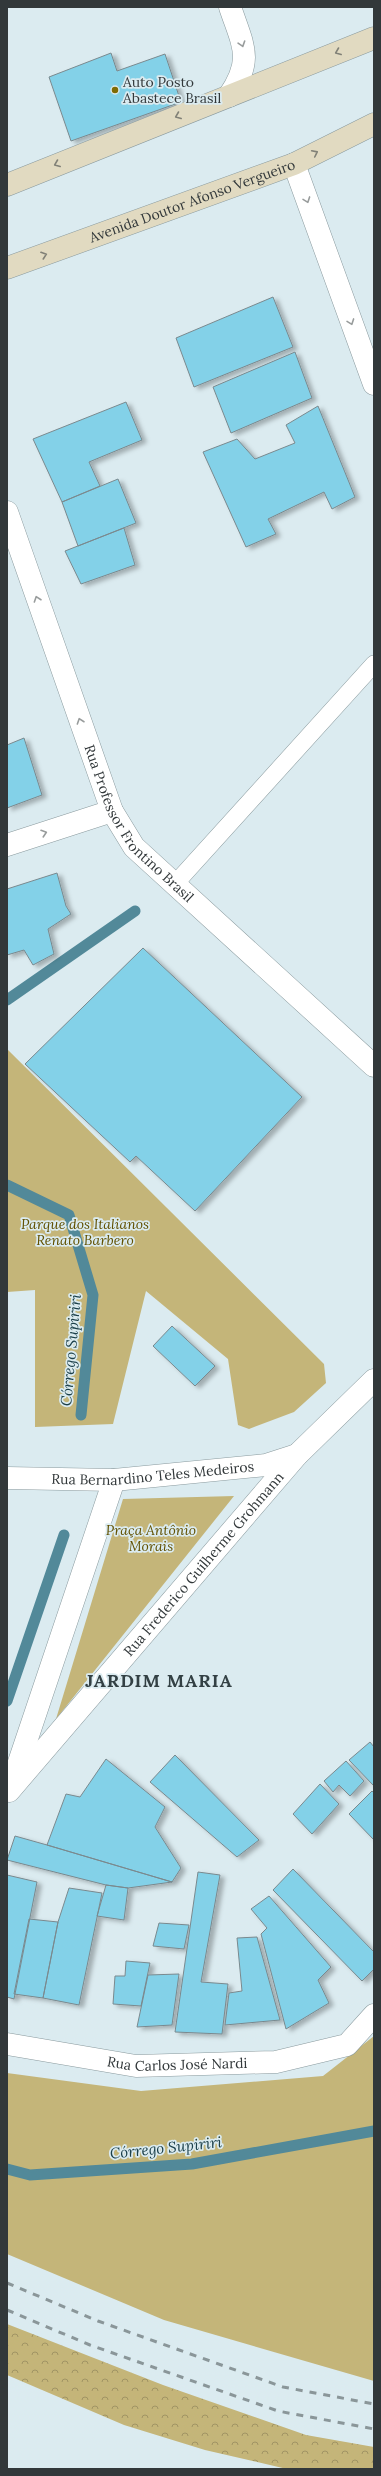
<svg xmlns="http://www.w3.org/2000/svg" width="381" height="2476" viewBox="0 0 381 2476" font-family="Lora,serif">
	<defs>
		<pattern id="forest-crowns" width="20" height="18" patternUnits="userSpaceOnUse"><rect width="20" height="18" fill="#c4b579"/><path d="M2 6a3 3 0 1 1 6 0M12 15a3 3 0 1 1 6 0" fill="none" stroke="#a09464"/></pattern>
		<filter id="shadow"><feDropShadow dx="4.5" dy="2.5" stdDeviation="2" flood-color="#0004"/></filter>
	</defs>
	<rect width="100%" height="100%" fill="#dbebf0"/>
	<!-- green -->
	<path fill="#c4b579" d="M 7,1049 L 324,1364 L 326,1383 L 294,1412 L 249,1429 L 238,1425 L 228,1359 L 146,1291 L 113,1424 L 35,1427 L 35,1290 L 7,1292 Z
		M 234,1496 L 56,1719 L 123,1499 Z
		M 374,2036 L 374,2381 L 164,2320 L 7,2254 L 7,2073 L 141,2091 L 323,2076 Z"/>
	<!-- forest -->
	<path fill="url(#forest-crowns)" d="M 7,2324 L 163,2385 L 306,2435 L 374,2447 L 374,2469 L 287,2469 L 205,2450 L 124,2425 L 7,2375 Z"/>
	<g fill="none" stroke-linecap="round" stroke-linejoin="round">
		<!-- stream -->
		<path stroke="#528999" stroke-width="11" d="M 7,1000 L 135,911
			M 7,1185 L 69,1215 L 93,1295 L 81,1415
			M 7,1701 L 64,1535
			M 7,2169 L 30,2175 L 192,2164 L 374,2131"/>
	</g>
	<!-- building -->
	<path fill="#83d1e8" stroke="#7a898e" filter="url(#shadow)" d="M 111,53 L 117,71 L 165,54 L 181,102 L 71,141 L 49,77 Z
		M 273,297 L 293,347 L 194,387 L 176,338 Z
		M 295,352 L 312,398 L 231,433 L 213,387 Z
		M 126,402 L 142,440 L 89,462 L 100,486 L 62,502 L 33,439 Z
		M 318,406 L 355,497 L 332,509 L 324,492 L 268,519 L 276,534 L 246,547 L 203,452 L 237,439 L 255,459 L 295,443 L 286,425 Z
		M 118,479 L 136,523 L 78,546 L 62,502 Z
		M 124,528 L 135,565 L 81,584 L 65,551 Z
		M 24,738 L 42,795 L 7,808 L 7,745 Z
		M 57,873 L 66,906 L 71,914 L 48,929 L 54,954 L 33,965 L 24,950 L 7,955 L 7,889 Z
		M 143,948 L 302,1097 L 195,1211 L 136,1156 L 130,1162 L 25,1064 Z
		M 172,1326 L 215,1366 L 195,1386 L 153,1346 Z
		M 370,1742 L 374,1747 L 374,1786 L 349,1760 Z
		M 175,1755 L 259,1840 L 237,1857 L 150,1782 Z
		M 106,1759 L 165,1807 L 155,1827 L 181,1868 L 172,1882 L 47,1845 L 66,1794 L 80,1797 Z
		M 346,1761 L 364,1781 L 350,1796 L 339,1785 L 333,1792 L 324,1781 Z
		M 320,1784 L 339,1804 L 312,1834 L 293,1814 Z
		M 372,1791 L 374,1793 L 374,1840 L 349,1814 Z
		M 15,1836 L 47,1845 L 172,1882 L 128,1888 L 106,1885 L 7,1860 Z
		M 293,1869 L 374,1952 L 374,1969 L 362,1981 L 273,1890 Z
		M 198,1872 L 220,1875 L 201,1982 L 228,1984 L 222,2034 L 175,2032 Z
		M 7,1875 L 37,1882 L 14,1999 L 7,1997 Z
		M 106,1885 L 128,1888 L 124,1920 L 97,1916 Z
		M 69,1888 L 102,1893 L 79,2005 L 43,1998 L 58,1922 Z
		M 269,1896 L 331,1967 L 318,1980 L 329,2003 L 286,2029 L 261,1934 L 267,1928 L 251,1909 Z
		M 29,1919 L 58,1922 L 43,1998 L 14,1994 Z
		M 159,1923 L 189,1925 L 184,1949 L 153,1946 Z
		M 257,1937 L 280,2020 L 225,2025 L 229,1993 L 242,1991 L 237,1938 Z
		M 126,1961 L 150,1963 L 141,2006 L 113,2004 L 115,1976 L 125,1976 Z
		M 179,1974 L 172,2025 L 137,2027 L 148,1975 Z"/>
	<g fill="none" stroke-linecap="round" stroke-linejoin="round">
		<defs>
			<path id="service" d="M 174,885 L 374,664"/>
			<g id="minor">
				<path d="M 229,96 C 254,59 243,46 230,7"/>
				<path d="M 294,164 L 374,384"/>
				<path id="s1" d="M 7,512 L 112,811 L 134,847 L 374,1066"/>
				<path d="M 7,845 L 112,811"/>
				<path id="s2" d="M 7,1478 L 114,1480 L 266,1465 L 297,1455"/>
				<path d="M 13,1780 L 114,1480"/>
				<path id="s3" d="M 9,1791 L 297,1455 L 374,1380"/>
				<path id="s4" d="M 7,2044 L 136,2066 L 276,2062 L 347,2045 L 374,2015"/>
			</g>
			<g id="secondary">
				<path d="M 7,185 L 374,38"/>
				<path id="s5" d="M 7,268 L 294,164 L 374,124"/>
			</g>
		</defs>
		<!-- service casing -->
		<use href="#service" stroke="#8a9a9e" stroke-width="18"/>
		<!-- minor casing -->
		<use href="#minor" stroke="#8a9a9e" stroke-width="23"/>
		<!-- secondary casing -->
		<use href="#secondary" stroke="#8a9a9e" stroke-width="23"/>
		<!-- service -->
		<use href="#service" stroke="#fff" stroke-width="17"/>
		<!-- minor -->
		<use href="#minor" stroke="#fff" stroke-width="22"/>
		<!-- secondary -->
		<use href="#secondary" stroke="#e1dac1" stroke-width="22"/>
		<!-- rail -->
		<path stroke="#8a9699" stroke-width="3" stroke-dasharray="7 7" stroke-linecap="butt" d="M 7,2283 L 98,2321 L 283,2387 L 374,2404
			M 7,2310 L 90,2345 L 278,2411 L 374,2429"/>
	</g>
	<!-- one-way arrows -->
	<defs><path id="oneway-chevron" d="M-2-3.5L2.5 0L-2 3.5" fill="none" stroke-width="1.6" stroke-linecap="round" stroke-linejoin="round"/></defs>
	<g stroke="#989c9c">
		<use href="#oneway-chevron" transform="translate(242 44) rotate(72)"/>
		<use href="#oneway-chevron" transform="translate(307 200) rotate(70)"/>
		<use href="#oneway-chevron" transform="translate(351 322) rotate(70)"/>
		<use href="#oneway-chevron" transform="translate(37 599) rotate(-109)"/>
		<use href="#oneway-chevron" transform="translate(80 721) rotate(-109)"/>
		<use href="#oneway-chevron" transform="translate(44 833) rotate(-18)"/>
	</g>
	<g stroke="#818177">
		<use href="#oneway-chevron" transform="translate(338 52) rotate(158)"/>
		<use href="#oneway-chevron" transform="translate(178 116) rotate(158)"/>
		<use href="#oneway-chevron" transform="translate(315 153) rotate(-26)"/>
		<use href="#oneway-chevron" transform="translate(57 164) rotate(158)"/>
		<use href="#oneway-chevron" transform="translate(44 255) rotate(-19)"/>
	</g>
	<!-- markers -->
	<circle fill="#7f6b04" stroke="#dbebf0" stroke-width="1.5" cx="115" cy="90" r="4"/>
	<g text-anchor="middle" stroke-width="3.5" stroke-linejoin="round" paint-order="stroke">
		<!-- poi labels -->
		<g font-size="14" fill="#32383a" stroke="#dbebf0" text-anchor="start">
			<text x="123" y="87">Auto Posto<tspan x="123" dy="16">Abastece Brasil</tspan></text>
		</g>
		<!-- street labels -->
		<g font-size="14" fill="#32383a" stroke="#dbebf0">
			<text dy="5" stroke="none"><textPath href="#s5" startOffset="197">Avenida Doutor Afonso Vergueiro</textPath></text>
			<text dy="5" stroke="none"><textPath href="#s1" startOffset="342">Rua Professor Frontino Brasil</textPath></text>
			<text dy="5" stroke="none"><textPath href="#s2" startOffset="146">Rua Bernardino Teles Medeiros</textPath></text>
			<text dy="5" stroke="none"><textPath href="#s3" startOffset="299">Rua Frederico Guilherme Grohmann</textPath></text>
			<text dy="5" stroke="none"><textPath href="#s4" startOffset="172">Rua Carlos José Nardi</textPath></text>
		</g>
		<!-- park labels -->
		<g font-size="14" font-style="italic" fill="#615000" stroke="#dbebf0">
			<text x="85" y="1229">Parque dos Italianos<tspan x="85" dy="16">Renato Barbero</tspan></text>
			<text x="151" y="1535">Praça Antônio<tspan x="151" dy="16">Morais</tspan></text>
		</g>
		<!-- water labels -->
		<g font-size="15" font-style="italic" fill="#1c404a" stroke="#dbebf0">
			<text transform="translate(71 1350) rotate(-85)" y="5">Córrego Supiriri</text>
			<text transform="translate(166 2148) rotate(-6)" y="5">Córrego Supiriri</text>
		</g>
		<!-- district labels -->
		<g font-size="18" font-weight="bold" letter-spacing="1" fill="#334044" stroke="#dbebf0">
			<text x="159" y="1687">JARDIM MARIA</text>
		</g>
	</g>
	<!-- border -->
	<rect width="381" height="2476" fill="none" stroke="#32383a" stroke-width="16"/>
</svg>
